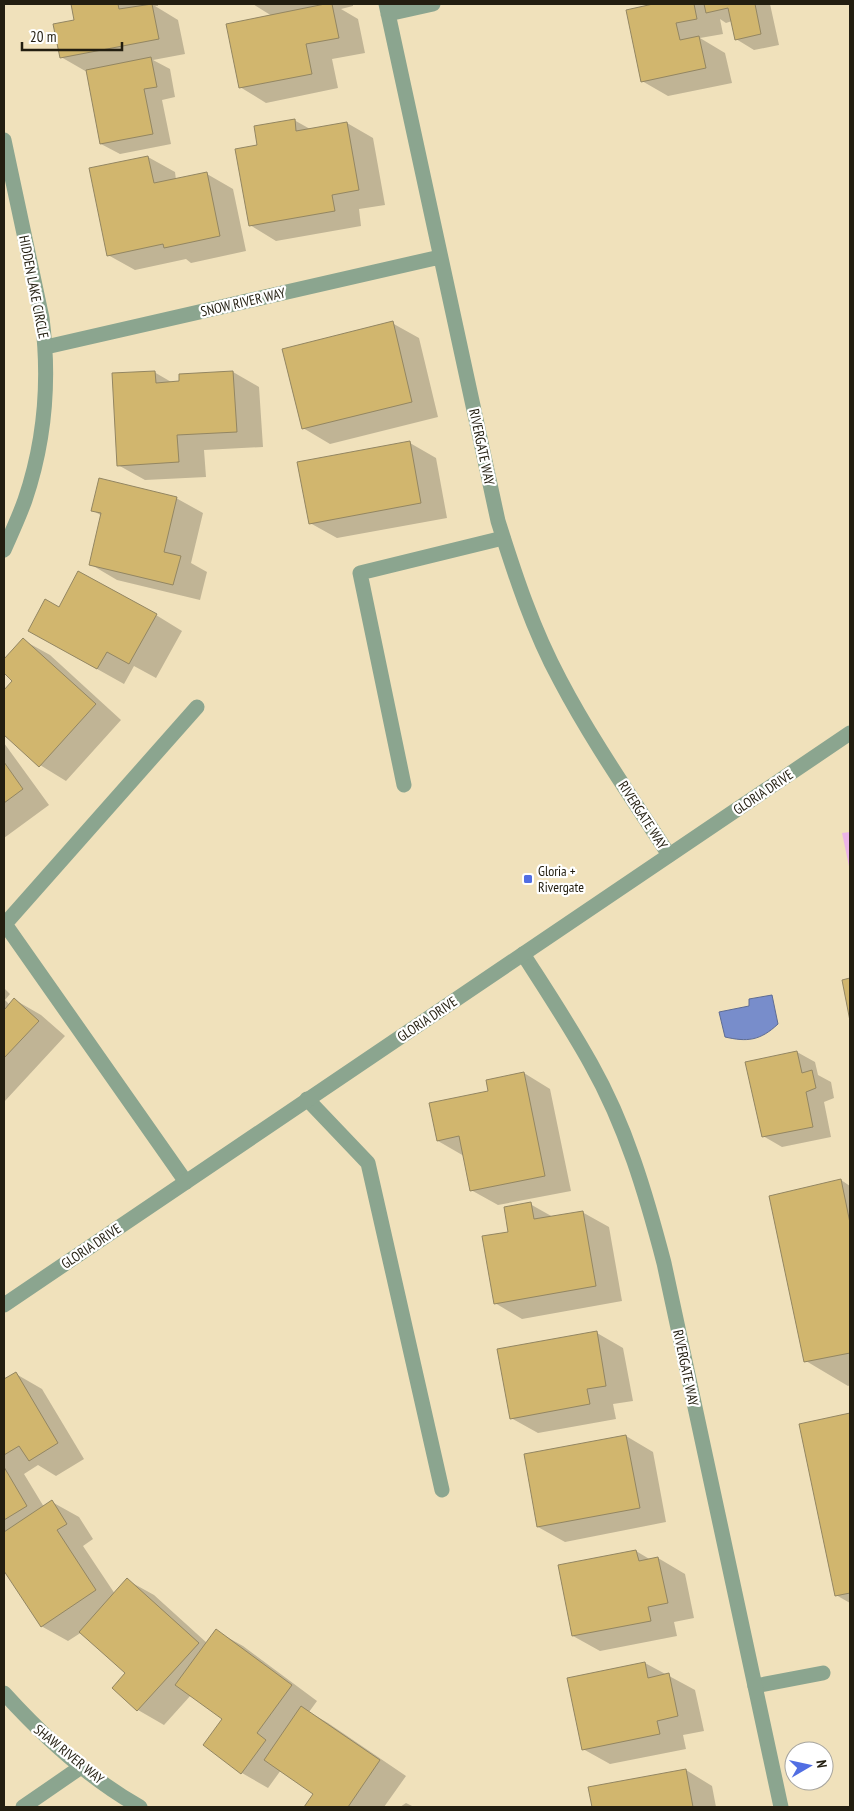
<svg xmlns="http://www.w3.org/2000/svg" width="854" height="1811" viewBox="0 0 854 1811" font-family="'PT Sans Narrow',sans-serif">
	<rect width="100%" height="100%" fill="#f0e1bb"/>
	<!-- green -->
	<path fill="#ecb4e7" d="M 850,832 L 850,871 L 842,833 Z"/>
	<!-- water -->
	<path fill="#788dcb" stroke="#5e6c93" d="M 772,995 L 778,1024 C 760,1041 747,1042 725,1037 L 719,1012 L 749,1006 L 749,999 Z"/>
	<!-- shadow -->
	<path fill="#0003" d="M 72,4 L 158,4 L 158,6 L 155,6 L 178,20 L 185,54 L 153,60 L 170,69 L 175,97 L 162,100 L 171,144 L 120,154 L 101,144 L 87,72 L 61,57 L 76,21 Z
		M 253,4 L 353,4 L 353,6 L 341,9 L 358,19 L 365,53 L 332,59 L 338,88 L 266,103 L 240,87 L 272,16 Z
		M 654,4 L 770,4 L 779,45 L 754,50 L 736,39 L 732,21 L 726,23 L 720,19 L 723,34 L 700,38 L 725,53 L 732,83 L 668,96 L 642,81 Z
		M 294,120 L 310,129 L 347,123 L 373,138 L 385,205 L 359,209 L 361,226 L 276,241 L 250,225 L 259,146 Z
		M 148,157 L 175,172 L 176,180 L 207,174 L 233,189 L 246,251 L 191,263 L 186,259 L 135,270 L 108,255 Z
		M 392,323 L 419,338 L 438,417 L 330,444 L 303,428 Z
		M 154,372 L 173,383 L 233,372 L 259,387 L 263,447 L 204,450 L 206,477 L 145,480 L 118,465 Z
		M 410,443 L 436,458 L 447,518 L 337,538 L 310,523 Z
		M 176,498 L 203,513 L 191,563 L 207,572 L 200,600 L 117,580 L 90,564 L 102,516 L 92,510 Z
		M 59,609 L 156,615 L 182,631 L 156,678 L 134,666 L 124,684 L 56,646 Z
		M 23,640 L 50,655 L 121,720 L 66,781 L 40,765 L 4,733 L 4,692 L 14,681 L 4,672 L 4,661 Z
		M 4,743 L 49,805 L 4,838 Z
		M 4,988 L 10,994 L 5,1000 L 10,1005 L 15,1000 L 41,1015 L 65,1036 L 4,1102 Z
		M 797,1052 L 815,1062 L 818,1075 L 831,1082 L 834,1098 L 824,1102 L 831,1137 L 782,1147 L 763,1136 Z
		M 524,1073 L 550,1089 L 571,1191 L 498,1205 L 471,1190 L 464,1156 L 438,1141 L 489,1092 Z
		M 841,1180 L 850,1186 L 850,1385 L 848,1386 L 806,1361 Z
		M 530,1204 L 553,1217 L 582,1212 L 609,1227 L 622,1301 L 522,1319 L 495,1303 L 510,1233 Z
		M 597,1333 L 623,1348 L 633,1401 L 613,1404 L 616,1419 L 538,1433 L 511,1418 Z
		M 16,1374 L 42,1389 L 84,1459 L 56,1476 L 38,1465 L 24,1474 L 44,1507 L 52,1502 L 79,1517 L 93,1539 L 83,1546 L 115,1594 L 127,1580 L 154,1595 L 207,1643 L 216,1631 L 243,1646 L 317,1701 L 309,1712 L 328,1723 L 406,1776 L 384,1807 L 306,1807 L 315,1793 L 281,1770 L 268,1788 L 242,1773 L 224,1719 L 191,1695 L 164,1725 L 138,1710 L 127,1673 L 82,1632 L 68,1641 L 41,1626 L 4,1568 L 4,1381 Z
		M 850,1414 L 850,1603 L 836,1595 L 800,1425 Z
		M 626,1436 L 653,1452 L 666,1522 L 565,1542 L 538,1527 Z
		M 636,1551 L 651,1560 L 658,1558 L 685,1574 L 694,1618 L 674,1622 L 677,1636 L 600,1651 L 573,1636 Z
		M 645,1663 L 695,1690 L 704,1731 L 683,1735 L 686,1749 L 610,1764 L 583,1749 Z
		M 686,1770 L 712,1786 L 716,1807 L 593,1807 L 589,1788 Z
		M 406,1803 L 414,1807 L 400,1807 Z"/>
	<!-- building -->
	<path fill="#d1b66e" stroke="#938662" d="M 71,4 L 118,4 L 119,9 L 152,4 L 159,39 L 60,58 L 53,24 L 74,20 Z
		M 325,4 L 332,4 L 339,38 L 306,44 L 312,74 L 239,88 L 226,24 Z
		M 653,4 L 694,4 L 697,19 L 676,23 L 680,40 L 699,36 L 706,68 L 641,82 L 626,10 Z
		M 704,4 L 755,4 L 761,34 L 735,40 L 728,8 L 706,13 Z
		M 151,57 L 157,87 L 144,89 L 153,134 L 100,144 L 86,70 Z
		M 295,119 L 296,131 L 347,122 L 359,190 L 332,195 L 335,211 L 249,226 L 235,149 L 257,145 L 254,126 Z
		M 148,156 L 154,183 L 207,172 L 220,236 L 164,248 L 163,244 L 107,256 L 89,168 Z
		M 393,321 L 412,402 L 302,429 L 282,349 Z
		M 155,371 L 156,383 L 179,381 L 179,374 L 233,371 L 237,432 L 177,435 L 179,462 L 117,466 L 112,373 Z
		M 410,441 L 421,503 L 309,524 L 297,462 Z
		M 99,478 L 177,497 L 164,552 L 181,556 L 173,585 L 89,565 L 101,513 L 91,511 Z
		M 78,571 L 157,614 L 129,664 L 107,652 L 97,669 L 28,631 L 45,599 L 59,607 Z
		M 23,638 L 96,704 L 39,767 L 4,735 L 4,690 L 12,681 L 4,673 L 4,659 Z
		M 4,762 L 23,789 L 4,803 Z
		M 850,978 L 850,1021 L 842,980 Z
		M 14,998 L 39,1021 L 4,1058 L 4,1008 L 5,1009 Z
		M 797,1051 L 802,1073 L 812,1070 L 816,1088 L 806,1092 L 813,1127 L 762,1137 L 745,1062 Z
		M 524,1072 L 545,1176 L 470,1191 L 459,1136 L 437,1141 L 429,1103 L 488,1091 L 486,1080 Z
		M 841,1179 L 850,1223 L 850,1353 L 804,1362 L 769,1196 Z
		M 531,1202 L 534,1219 L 583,1211 L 596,1286 L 494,1304 L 482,1236 L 508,1232 L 504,1207 Z
		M 597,1331 L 606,1386 L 587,1389 L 590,1404 L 510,1419 L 497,1349 Z
		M 16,1372 L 58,1443 L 29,1461 L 19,1446 L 4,1455 L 4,1379 Z
		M 850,1413 L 850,1593 L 835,1596 L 799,1424 Z
		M 626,1435 L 640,1508 L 537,1527 L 524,1454 Z
		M 4,1467 L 27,1506 L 4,1520 Z
		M 52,1500 L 67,1524 L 57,1530 L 96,1590 L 41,1627 L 4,1571 L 4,1532 Z
		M 636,1550 L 639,1561 L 658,1557 L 668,1603 L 648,1607 L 651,1621 L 572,1636 L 558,1565 Z
		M 127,1578 L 199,1643 L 137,1711 L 112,1688 L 125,1673 L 79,1632 Z
		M 216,1629 L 292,1685 L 257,1733 L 266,1740 L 241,1774 L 203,1745 L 222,1719 L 175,1685 Z
		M 645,1662 L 648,1678 L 669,1673 L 678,1716 L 657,1721 L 660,1734 L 582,1750 L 567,1678 Z
		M 301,1706 L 380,1760 L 348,1807 L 304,1807 L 313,1794 L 264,1760 Z
		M 686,1769 L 693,1807 L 592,1807 L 588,1787 Z"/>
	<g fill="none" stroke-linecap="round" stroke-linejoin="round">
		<!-- service -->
		<path stroke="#8ba58f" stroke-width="15" d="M 404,785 L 360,573 L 503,538
			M 307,1099 L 368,1163 L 442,1490
			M 186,1182 L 5,924 L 197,707
			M 755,1686 L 823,1673"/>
		<!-- minor -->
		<path stroke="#8ba58f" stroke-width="15" d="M 386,4 L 498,521 C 515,575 533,630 560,680 C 592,741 632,798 669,855
			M 388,14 L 433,4
			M 4,140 L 42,318 C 50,380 45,441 25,500 C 19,517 11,534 4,550
			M 46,347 L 440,257
			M 523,954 C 546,990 570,1026 591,1064 C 626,1126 646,1194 664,1263 L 781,1807
			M 4,1693 C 43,1736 90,1779 140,1807
			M 23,1807 L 81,1767"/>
		<!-- tertiary -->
		<path stroke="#8ba58f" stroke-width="15" d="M 4,1305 L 850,733"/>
	</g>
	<!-- markers -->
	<rect fill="#516ee3" stroke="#fff" stroke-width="2" x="523" y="874" width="10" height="10" rx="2.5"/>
	<g text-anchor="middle" stroke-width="4.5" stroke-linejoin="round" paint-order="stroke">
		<!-- street labels -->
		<g font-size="14" fill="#231e10" stroke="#fff">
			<text transform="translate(34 287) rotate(79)" y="5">HIDDEN LAKE CIRCLE</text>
			<text transform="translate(243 302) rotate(-13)" y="5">SNOW RIVER WAY</text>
			<text transform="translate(482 447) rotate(78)" y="5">RIVERGATE WAY</text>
			<text transform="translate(763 792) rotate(-34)" y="5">GLORIA DRIVE</text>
			<text transform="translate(643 815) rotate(57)" y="5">RIVERGATE WAY</text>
			<text transform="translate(427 1019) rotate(-34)" y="5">GLORIA DRIVE</text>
			<text transform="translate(91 1246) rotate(-34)" y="5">GLORIA DRIVE</text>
			<text transform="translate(686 1368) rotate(78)" y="5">RIVERGATE WAY</text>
			<text transform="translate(69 1754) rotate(39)" y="5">SHAW RIVER WAY</text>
		</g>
		<!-- poi labels -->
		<g font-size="14" fill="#231e10" stroke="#fff" text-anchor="start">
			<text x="538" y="876">Gloria +<tspan x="538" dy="16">Rivergate</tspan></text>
		</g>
	</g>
	<!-- border -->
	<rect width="854" height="1811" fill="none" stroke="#231e10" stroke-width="10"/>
	<!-- north arrow -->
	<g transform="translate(809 1766) rotate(81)"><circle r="24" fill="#ffffff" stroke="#a7a59f"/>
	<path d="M0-4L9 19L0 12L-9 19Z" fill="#516ee3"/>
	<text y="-8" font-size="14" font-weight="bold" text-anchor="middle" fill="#231e10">N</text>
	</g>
	<!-- scale -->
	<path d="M22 42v8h100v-8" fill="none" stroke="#231e10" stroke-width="2.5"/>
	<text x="30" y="42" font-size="15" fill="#231e10" stroke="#ffffff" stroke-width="4" paint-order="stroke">20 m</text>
</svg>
